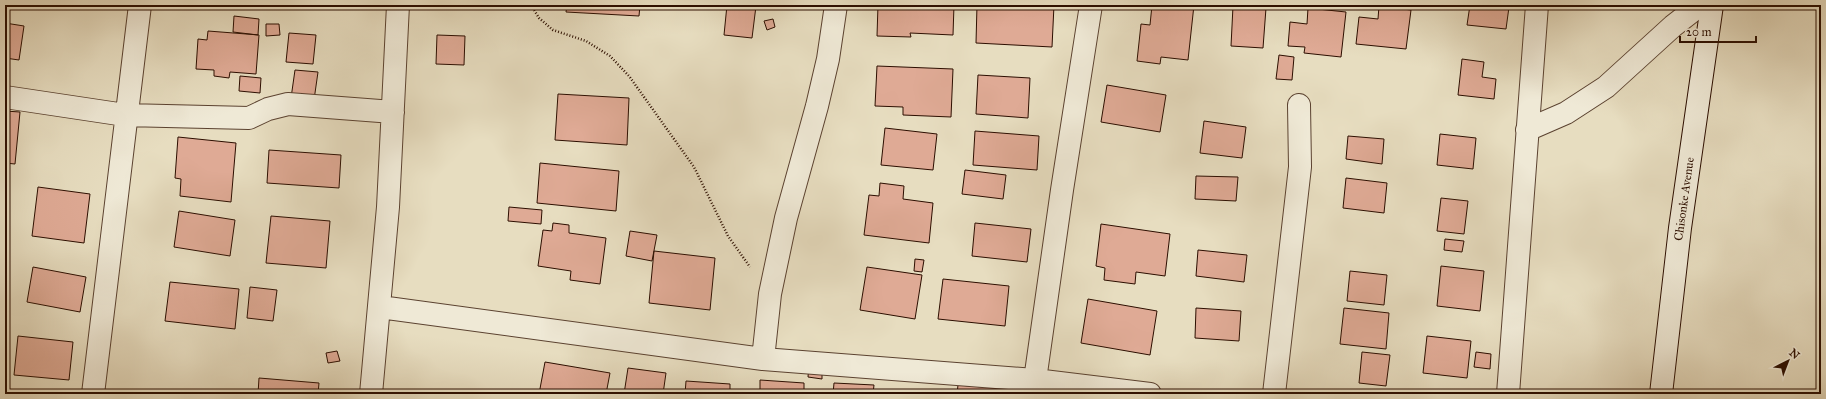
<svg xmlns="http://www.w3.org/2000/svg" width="1826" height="399" viewBox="0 0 1826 399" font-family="'IM FELL Great Primer',serif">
	<rect width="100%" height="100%" fill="#e7ddc0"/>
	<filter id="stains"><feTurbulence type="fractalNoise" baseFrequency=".005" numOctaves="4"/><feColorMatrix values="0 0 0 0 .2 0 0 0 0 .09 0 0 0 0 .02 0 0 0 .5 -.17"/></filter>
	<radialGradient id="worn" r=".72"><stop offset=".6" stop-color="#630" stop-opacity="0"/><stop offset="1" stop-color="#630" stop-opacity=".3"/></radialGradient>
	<!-- building -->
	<path fill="#dfaa95" stroke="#2c0e00" d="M 567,5 L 640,5 L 639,16 L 566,12 Z
		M 727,5 L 756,6 L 752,38 L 724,35 Z
		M 878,5 L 954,5 L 953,35 L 910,33 L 911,37 L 877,36 Z
		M 977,5 L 1054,5 L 1052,47 L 976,43 Z
		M 1152,5 L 1194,5 L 1188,60 L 1161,57 L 1160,64 L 1137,61 L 1141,24 L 1150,25 Z
		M 1470,5 L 1509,7 L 1506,29 L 1467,25 Z
		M 1233,6 L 1266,8 L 1263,48 L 1231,46 Z
		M 1379,6 L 1411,10 L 1406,49 L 1356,44 L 1359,17 L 1378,19 Z
		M 1308,8 L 1346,12 L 1341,57 L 1304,53 L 1305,47 L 1288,46 L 1290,22 L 1307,24 Z
		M 234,16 L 259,19 L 258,35 L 233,32 Z
		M 773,19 L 775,27 L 767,30 L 764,21 Z
		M 5,23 L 24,26 L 19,60 L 5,58 Z
		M 266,24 L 279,24 L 280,35 L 266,36 Z
		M 208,31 L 259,35 L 256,74 L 230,72 L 229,78 L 214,76 L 214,70 L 196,69 L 198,39 L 207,40 Z
		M 289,33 L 316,35 L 313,64 L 286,62 Z
		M 437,35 L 465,36 L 464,65 L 436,64 Z
		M 1279,55 L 1294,57 L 1292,80 L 1276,79 Z
		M 1462,59 L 1484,62 L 1482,77 L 1496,79 L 1494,99 L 1458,95 Z
		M 877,66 L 953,69 L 951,117 L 903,115 L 903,107 L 875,106 Z
		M 295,70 L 318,72 L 314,100 L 291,98 Z
		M 978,75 L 1030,78 L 1028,118 L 976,114 Z
		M 240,76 L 261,78 L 260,93 L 239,91 Z
		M 1107,85 L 1166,95 L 1160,132 L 1101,122 Z
		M 558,94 L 629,98 L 627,145 L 555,140 Z
		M 5,111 L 20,112 L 15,164 L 5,163 Z
		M 1204,121 L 1246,127 L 1242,158 L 1200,153 Z
		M 885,128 L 937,134 L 933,170 L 881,165 Z
		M 975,131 L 1039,136 L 1037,170 L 973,165 Z
		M 1440,134 L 1476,138 L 1473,169 L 1437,165 Z
		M 1348,136 L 1384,139 L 1382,164 L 1346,159 Z
		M 178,137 L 236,143 L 231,202 L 180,196 L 181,179 L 175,178 Z
		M 269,150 L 341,155 L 339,188 L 267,183 Z
		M 540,163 L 619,171 L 616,211 L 537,203 Z
		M 965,170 L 1006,175 L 1003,199 L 962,194 Z
		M 1196,176 L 1238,177 L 1236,201 L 1195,199 Z
		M 1346,178 L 1387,183 L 1384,213 L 1343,208 Z
		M 880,183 L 904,186 L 903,199 L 933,203 L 929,243 L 864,235 L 869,195 L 879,196 Z
		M 38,187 L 90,194 L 84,243 L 32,236 Z
		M 1441,198 L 1468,201 L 1464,234 L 1437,231 Z
		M 509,207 L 542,210 L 541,224 L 508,221 Z
		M 179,211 L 235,220 L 230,256 L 174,247 Z
		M 271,216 L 330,221 L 326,268 L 266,263 Z
		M 553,223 L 569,225 L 569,233 L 606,238 L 600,284 L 570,280 L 571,271 L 538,266 L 543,230 L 552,231 Z
		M 975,223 L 1031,229 L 1027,262 L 972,256 Z
		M 1101,224 L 1170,234 L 1165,276 L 1136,272 L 1135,284 L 1104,280 L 1105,268 L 1096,266 Z
		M 630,231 L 657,235 L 652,261 L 626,256 Z
		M 1445,239 L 1464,241 L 1462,252 L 1444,250 Z
		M 1198,250 L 1247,255 L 1244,282 L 1196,276 Z
		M 654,251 L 715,258 L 710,310 L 649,303 Z
		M 915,259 L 924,260 L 922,272 L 914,271 Z
		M 1441,266 L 1484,271 L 1480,311 L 1437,306 Z
		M 33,267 L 86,277 L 80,312 L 27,302 Z
		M 867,267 L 922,275 L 915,319 L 860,310 Z
		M 1350,271 L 1387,275 L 1384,305 L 1347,301 Z
		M 943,279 L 1009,286 L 1005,326 L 938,319 Z
		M 170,282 L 239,289 L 235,329 L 165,321 Z
		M 250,287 L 277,290 L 273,321 L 247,318 Z
		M 1088,299 L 1157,311 L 1150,355 L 1081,343 Z
		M 1196,308 L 1241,311 L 1239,341 L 1195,338 Z
		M 1344,308 L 1389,313 L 1386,349 L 1340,344 Z
		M 18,336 L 73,342 L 69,380 L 14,375 Z
		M 1427,336 L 1471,341 L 1467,378 L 1423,373 Z
		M 337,351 L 340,361 L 328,363 L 326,353 Z
		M 1362,352 L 1390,355 L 1386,386 L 1359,383 Z
		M 1476,352 L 1491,354 L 1490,369 L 1474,367 Z
		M 545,362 L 610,373 L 606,394 L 539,394 Z
		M 809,364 L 822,365 L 822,379 L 808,377 Z
		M 628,368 L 666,373 L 663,394 L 624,394 Z
		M 259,378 L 319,383 L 318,394 L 258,394 Z
		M 760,380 L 804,383 L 804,394 L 760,394 Z
		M 686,381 L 730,384 L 730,394 L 685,394 Z
		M 834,383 L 874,385 L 873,394 L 833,394 Z
		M 958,385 L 1008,389 L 1007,394 L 957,394 Z"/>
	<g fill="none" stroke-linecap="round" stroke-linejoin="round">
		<defs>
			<path id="street" d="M 5,97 L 125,115 L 249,118 L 268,109 L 288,104 L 393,112
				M 1527,130 L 1566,113 L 1606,87 L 1673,26 L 1700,5
				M 380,307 L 763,359 L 1035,380 L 1150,394
				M 763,359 L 770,294 L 786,218 L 817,106 L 828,59 L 836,5
				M 1035,380 L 1062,190 L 1091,5
				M 93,394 L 140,5
				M 371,394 L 388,207 L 398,5
				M 1274,394 L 1300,167 L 1299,105
				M 1508,394 L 1537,5"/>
			<path id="secondary" d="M 1661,394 L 1680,228 L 1712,5"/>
		</defs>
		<!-- street casing -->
		<use href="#street" stroke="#5b4230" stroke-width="24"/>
		<!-- secondary casing -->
		<use href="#secondary" stroke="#2c0e00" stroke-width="24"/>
		<!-- path -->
		<path stroke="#2c0e00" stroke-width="2.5" stroke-dasharray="1 2" stroke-linecap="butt" d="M 531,5 L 539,18 L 553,30 L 586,41 L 610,56 L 629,76 L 694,167 L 728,236 L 750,267"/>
		<!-- street -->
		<use href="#street" stroke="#efe9d6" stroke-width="22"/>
		<!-- secondary -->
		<use href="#secondary" stroke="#efe9d6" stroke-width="22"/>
	</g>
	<g text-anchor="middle" stroke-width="4" stroke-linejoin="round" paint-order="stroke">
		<!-- street labels -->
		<g font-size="12" fill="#2c0e00" stroke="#efe9d6">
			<text transform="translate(1684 199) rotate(-82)" y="4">Chisonke Avenue</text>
		</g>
	</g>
	<!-- margin -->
	<rect width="1826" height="399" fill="none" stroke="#e7ddc0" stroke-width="20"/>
	<rect x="6" y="6" width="1814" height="387" fill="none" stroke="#2c0e00" stroke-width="2"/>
	<rect x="10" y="10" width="1806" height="379" fill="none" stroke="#2c0e00"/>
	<!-- north arrow -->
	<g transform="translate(1788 361) rotate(42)" stroke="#efe9d6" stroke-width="3" paint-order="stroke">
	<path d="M0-3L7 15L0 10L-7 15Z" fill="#2c0e00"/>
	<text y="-6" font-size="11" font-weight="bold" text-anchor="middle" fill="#2c0e00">N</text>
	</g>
	<!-- scale -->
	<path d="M1680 36v6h76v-6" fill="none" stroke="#2c0e00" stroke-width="2"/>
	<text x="1686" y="36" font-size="12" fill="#2c0e00" stroke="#efe9d6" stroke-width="3" paint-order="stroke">20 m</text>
	<rect width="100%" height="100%" filter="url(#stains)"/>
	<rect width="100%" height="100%" fill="url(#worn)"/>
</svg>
